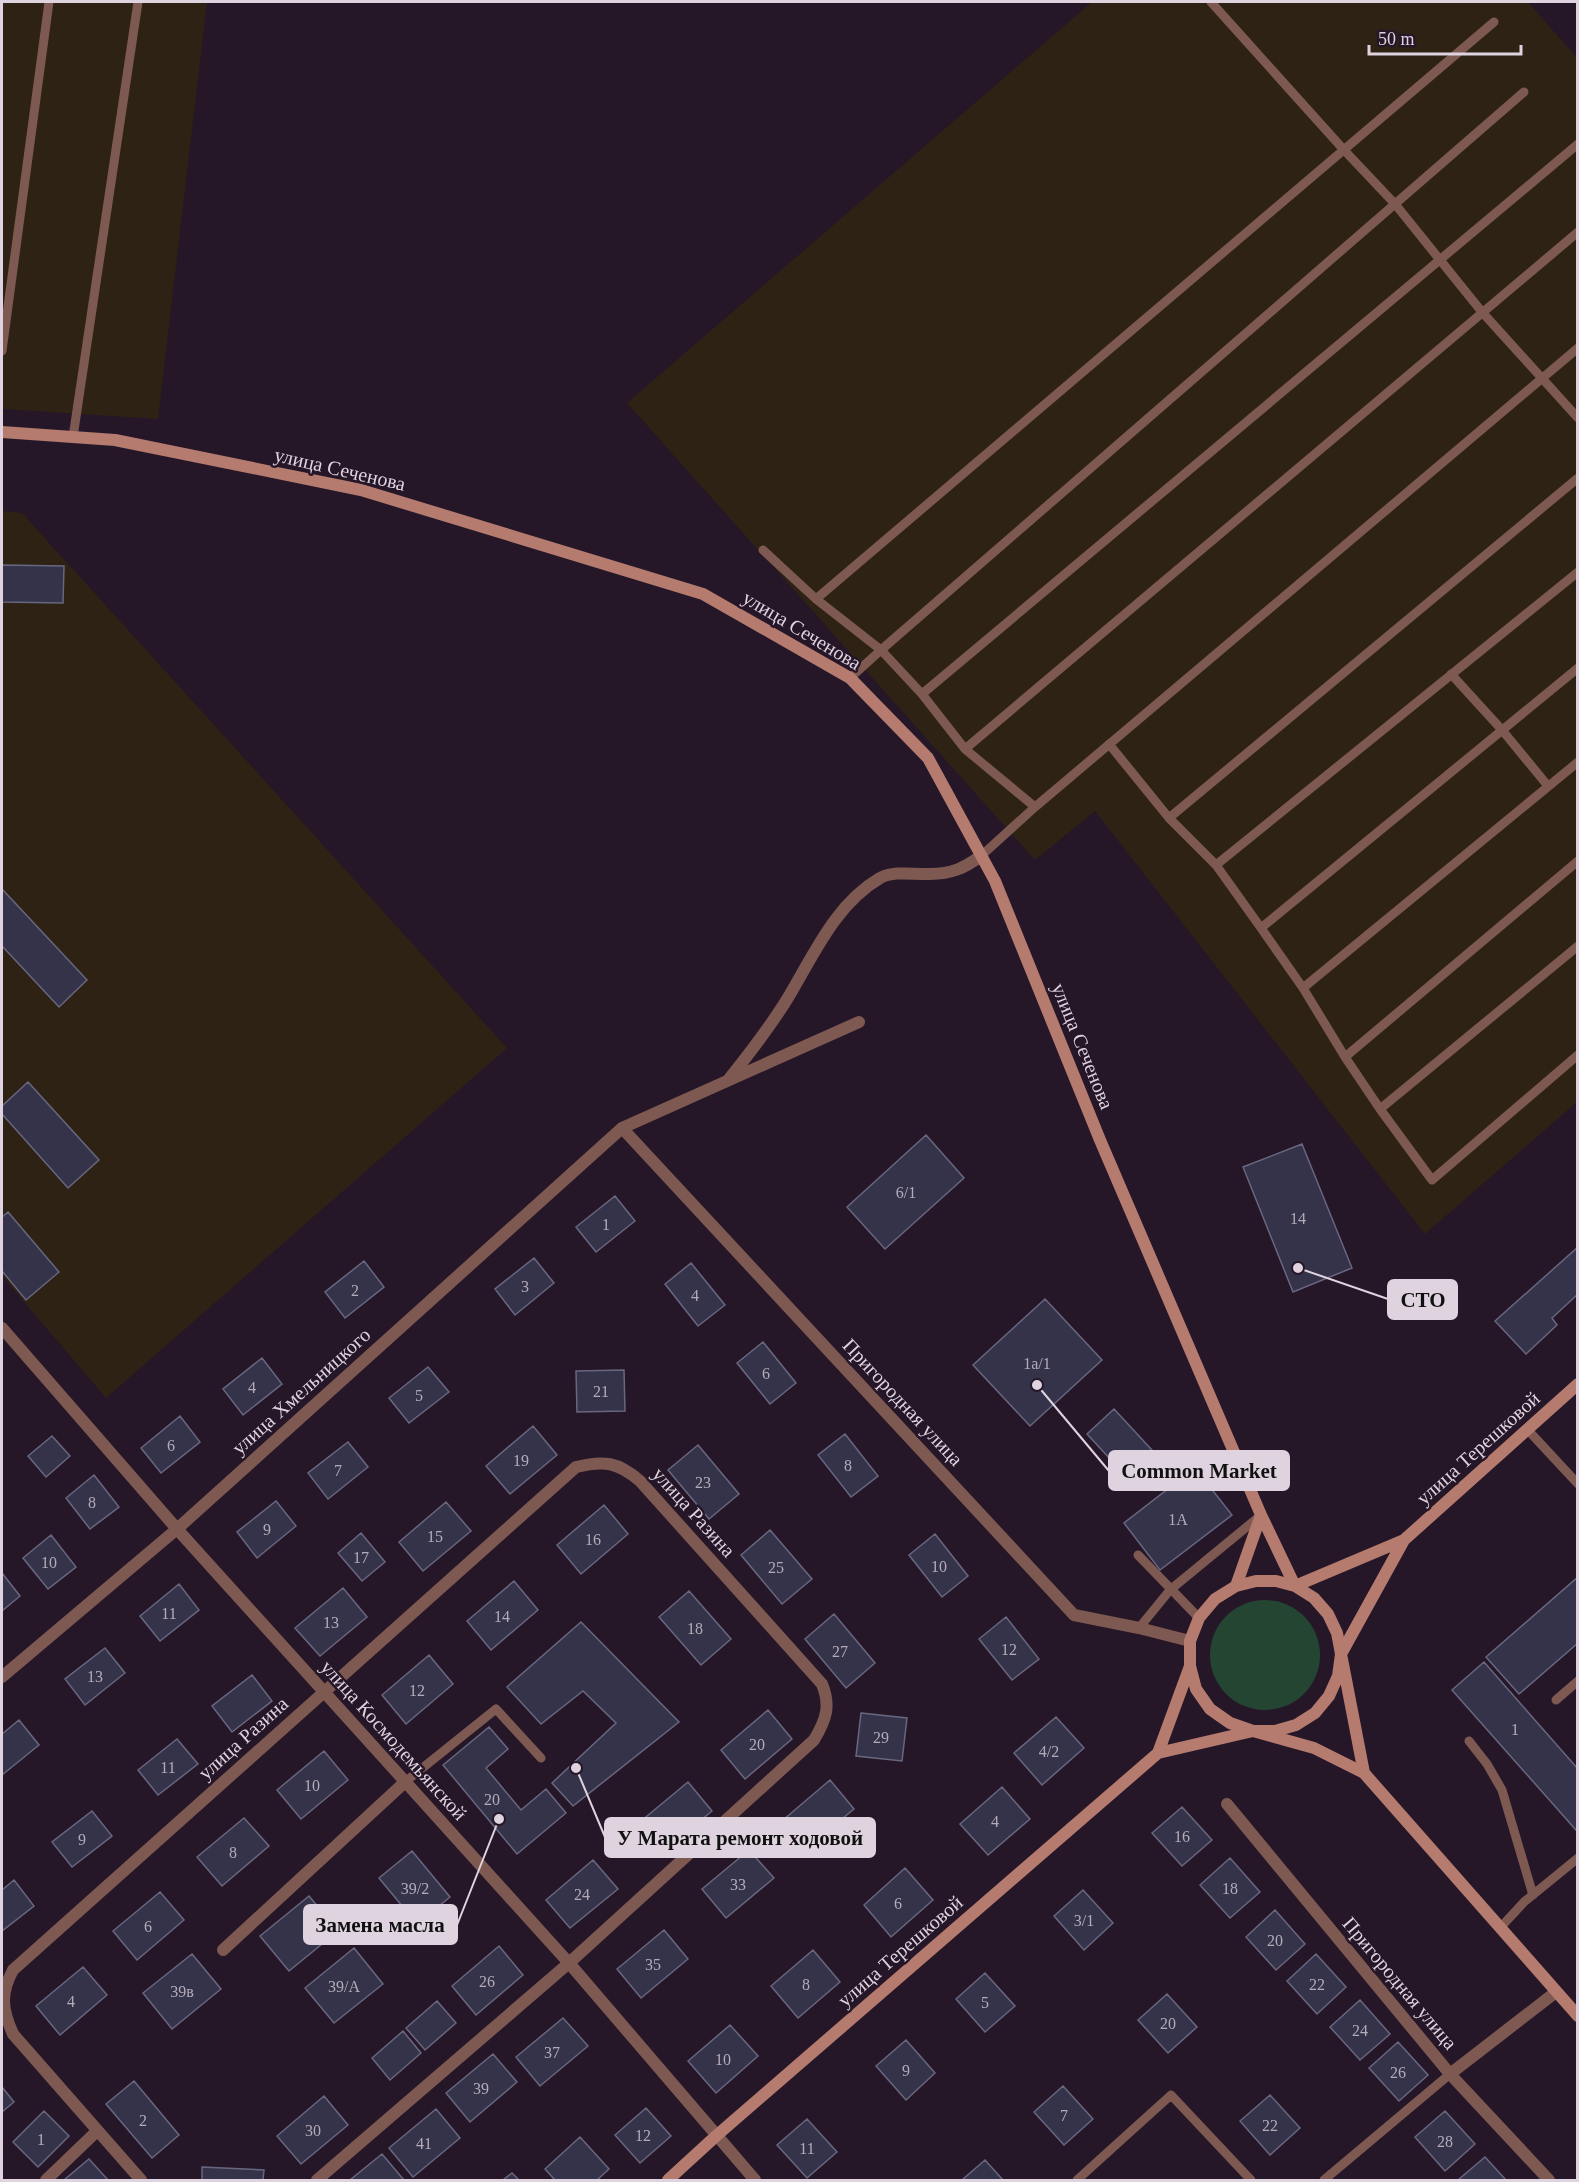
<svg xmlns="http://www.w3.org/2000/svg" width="1579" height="2182" viewBox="0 0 1579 2182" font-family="'Times New Roman',serif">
	<rect width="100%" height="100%" fill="#261728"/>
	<!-- industrial -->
	<path fill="#2d2213" d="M 2,2 L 207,2 L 158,419 L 2,409 Z
		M 1092,2 L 1528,2 L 1578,59 L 1577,1102 L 1425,1234 L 1095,811 L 1035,860 L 627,403 Z
		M 2,511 L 22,513 L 507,1048 L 106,1398 L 2,1276 Z"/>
	<!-- green -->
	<path fill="#254533" d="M1210 1655a55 55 0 1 1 110 0a55 55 0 1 1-110 0Z"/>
	<!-- building -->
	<path fill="#353349" stroke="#696780" stroke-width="1.5" d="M 2,565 L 64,566 L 63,603 L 2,602 Z
		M 2,889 L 87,980 L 59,1007 L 2,946 Z
		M 28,1082 L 99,1160 L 68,1188 L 2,1114 L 2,1106 Z
		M 926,1135 L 964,1178 L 885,1249 L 847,1207 Z
		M 1302,1144 L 1352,1268 L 1293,1292 L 1243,1167 Z
		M 615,1196 L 635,1221 L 596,1252 L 576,1227 Z
		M 8,1212 L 59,1272 L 26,1300 L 2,1271 L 2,1217 Z
		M 1578,1247 L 1578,1294 L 1552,1318 L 1557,1325 L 1526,1354 L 1495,1321 Z
		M 534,1258 L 554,1283 L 515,1315 L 495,1289 Z
		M 364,1261 L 384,1287 L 345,1318 L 325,1292 Z
		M 691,1263 L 725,1305 L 698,1326 L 665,1284 Z
		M 1045,1299 L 1102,1360 L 1030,1426 L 973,1365 Z
		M 763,1342 L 796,1383 L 770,1404 L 737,1363 Z
		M 262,1358 L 282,1384 L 243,1415 L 223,1389 Z
		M 428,1367 L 449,1392 L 409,1423 L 389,1398 Z
		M 624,1370 L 625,1411 L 577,1412 L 576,1371 Z
		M 1114,1409 L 1163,1462 L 1136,1487 L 1087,1434 Z
		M 180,1416 L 200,1442 L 161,1473 L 141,1448 Z
		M 533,1426 L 557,1455 L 510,1494 L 486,1466 Z
		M 845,1434 L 878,1476 L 851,1497 L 818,1455 Z
		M 52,1436 L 70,1456 L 46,1477 L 28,1456 Z
		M 348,1442 L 368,1467 L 328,1499 L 308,1473 Z
		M 698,1445 L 739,1494 L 709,1519 L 668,1470 Z
		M 1195,1468 L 1232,1515 L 1160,1570 L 1124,1523 Z
		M 94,1475 L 119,1507 L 90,1529 L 66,1498 Z
		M 276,1501 L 296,1526 L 257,1558 L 237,1532 Z
		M 446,1502 L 471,1531 L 423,1571 L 399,1542 Z
		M 604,1505 L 628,1534 L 581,1574 L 557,1545 Z
		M 770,1530 L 812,1579 L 782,1604 L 741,1555 Z
		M 361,1533 L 385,1562 L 362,1581 L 338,1553 Z
		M 935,1534 L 968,1576 L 942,1597 L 909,1555 Z
		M 51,1535 L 76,1567 L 48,1589 L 23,1558 Z
		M 2,1573 L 20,1596 L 2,1611 Z
		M 1578,1577 L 1578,1643 L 1519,1694 L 1486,1657 Z
		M 514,1581 L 538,1610 L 491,1650 L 467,1621 Z
		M 179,1584 L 199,1610 L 160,1641 L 140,1616 Z
		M 343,1588 L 367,1617 L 320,1656 L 295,1628 Z
		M 689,1591 L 731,1639 L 701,1665 L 659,1617 Z
		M 834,1614 L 875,1663 L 846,1688 L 805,1639 Z
		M 1006,1617 L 1039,1659 L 1012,1680 L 979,1639 Z
		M 581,1622 L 679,1722 L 573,1806 L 552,1783 L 616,1723 L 583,1691 L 541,1724 L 507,1687 Z
		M 105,1648 L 125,1673 L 85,1705 L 65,1679 Z
		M 429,1655 L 453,1684 L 406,1724 L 382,1695 Z
		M 1484,1662 L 1578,1769 L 1578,1829 L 1576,1830 L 1452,1690 Z
		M 252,1675 L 272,1701 L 232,1732 L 212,1706 Z
		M 768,1710 L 792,1739 L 745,1779 L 721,1750 Z
		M 861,1713 L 907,1718 L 902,1761 L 856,1756 Z
		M 1056,1717 L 1084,1748 L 1042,1785 L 1014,1753 Z
		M 19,1720 L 39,1745 L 2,1775 L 2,1734 Z
		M 489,1727 L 508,1749 L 486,1768 L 521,1810 L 546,1789 L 566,1813 L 517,1854 L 443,1765 Z
		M 177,1739 L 198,1764 L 158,1795 L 138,1770 Z
		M 324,1751 L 348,1780 L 301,1819 L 277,1790 Z
		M 830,1780 L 854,1809 L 807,1848 L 783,1820 Z
		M 688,1782 L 712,1811 L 665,1850 L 641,1821 Z
		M 1002,1787 L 1030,1819 L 988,1855 L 960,1824 Z
		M 1182,1807 L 1212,1840 L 1182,1866 L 1152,1833 Z
		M 92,1811 L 112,1836 L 72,1867 L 52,1842 Z
		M 244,1818 L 269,1846 L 222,1886 L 197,1857 Z
		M 749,1850 L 774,1878 L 726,1918 L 702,1889 Z
		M 412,1851 L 450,1897 L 417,1924 L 379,1878 Z
		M 1230,1858 L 1260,1892 L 1230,1918 L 1200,1885 Z
		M 593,1860 L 618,1889 L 570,1928 L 546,1900 Z
		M 905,1868 L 933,1900 L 891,1937 L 864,1905 Z
		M 14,1880 L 34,1906 L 2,1931 L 2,1890 Z
		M 1083,1890 L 1113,1923 L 1084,1950 L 1054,1916 Z
		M 160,1892 L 184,1920 L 137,1960 L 113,1931 Z
		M 309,1896 L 338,1931 L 289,1971 L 260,1936 Z
		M 1275,1910 L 1305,1944 L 1276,1970 L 1246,1937 Z
		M 664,1930 L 688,1959 L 641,1998 L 617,1969 Z
		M 499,1946 L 523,1975 L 476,2015 L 452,1986 Z
		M 354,1948 L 383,1984 L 334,2023 L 305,1988 Z
		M 813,1950 L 840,1982 L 798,2018 L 771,1986 Z
		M 192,1954 L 221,1989 L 172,2029 L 143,1993 Z
		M 1316,1954 L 1346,1987 L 1317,2014 L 1287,1981 Z
		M 83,1967 L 107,1995 L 60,2035 L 36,2006 Z
		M 985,1973 L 1015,2006 L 985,2032 L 956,1999 Z
		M 1167,1994 L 1197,2027 L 1168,2053 L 1138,2020 Z
		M 1360,2000 L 1390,2034 L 1360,2060 L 1330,2027 Z
		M 437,2001 L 456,2023 L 425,2050 L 406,2028 Z
		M 563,2018 L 588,2046 L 540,2086 L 516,2057 Z
		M 730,2025 L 758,2056 L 716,2093 L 688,2061 Z
		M 403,2031 L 421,2053 L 390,2080 L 372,2058 Z
		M 906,2040 L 935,2073 L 906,2100 L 876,2066 Z
		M 1398,2042 L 1428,2075 L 1399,2101 L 1369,2068 Z
		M 493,2054 L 517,2082 L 470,2122 L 446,2093 Z
		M 134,2081 L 179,2135 L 152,2158 L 106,2104 Z
		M 1063,2086 L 1093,2119 L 1064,2145 L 1034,2112 Z
		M 2,2087 L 14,2102 L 2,2112 Z
		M 1270,2095 L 1300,2128 L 1270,2155 L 1240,2121 Z
		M 324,2096 L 348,2125 L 301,2164 L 277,2136 Z
		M 646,2108 L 671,2136 L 640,2163 L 615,2135 Z
		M 436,2109 L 460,2138 L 413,2177 L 389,2148 Z
		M 44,2111 L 69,2136 L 38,2167 L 13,2142 Z
		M 1445,2111 L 1475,2144 L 1445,2171 L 1415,2137 Z
		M 807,2119 L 837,2152 L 807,2178 L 777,2145 Z
		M 580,2137 L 609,2169 L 597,2180 L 555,2180 L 545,2169 Z
		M 382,2154 L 404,2180 L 350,2180 Z
		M 1485,2157 L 1506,2180 L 1458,2180 Z
		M 89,2159 L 108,2180 L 64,2180 Z
		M 985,2160 L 1003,2180 L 962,2180 Z
		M 202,2167 L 264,2170 L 263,2180 L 202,2180 Z
		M 512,2173 L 519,2180 L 503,2180 Z"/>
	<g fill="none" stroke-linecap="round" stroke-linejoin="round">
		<!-- lane -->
		<path stroke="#7e5951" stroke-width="9" d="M 1211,2 L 1344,150 L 1395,204 L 1482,312 L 1578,418
			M 2,351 L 49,2
			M 73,437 L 138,2
			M 763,550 L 816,599 L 1494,22
			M 816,599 L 881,650 L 1524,92
			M 1451,674 L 1502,730 L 1548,786
			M 850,678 L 881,650 L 922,694 L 1578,144
			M 922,694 L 965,749 L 1578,232
			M 1109,744 L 1169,818 L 1578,478
			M 965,749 L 1035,807 L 1578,348
			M 1169,818 L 1216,865 L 1578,572
			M 981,856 L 1035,807
			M 1216,865 L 1261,928 L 1578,668
			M 1261,928 L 1303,988 L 1578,762
			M 1303,988 L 1345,1057 L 1578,861
			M 1345,1057 L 1380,1109 L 1578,946
			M 1380,1109 L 1432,1180 L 1578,1055
			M 1527,1429 L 1578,1484
			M 1138,1555 L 1199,1618
			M 1139,1628 L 1170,1590 L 1260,1516
			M 1556,1700 L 1578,1681
			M 1469,1741 L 1487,1764 L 1502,1790 L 1533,1895
			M 405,1782 L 496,1709 L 541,1758
			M 1500,1928 L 1524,1902 L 1578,1858
			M 1077,2180 L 1171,2095 L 1251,2180
			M 1324,2180 L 1450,2074"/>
		<!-- street -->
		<path stroke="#7e5951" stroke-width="12" d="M 729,1079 C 749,1054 769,1028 786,1001 C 813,957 834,905 880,878 C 895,870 915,875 930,874 C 952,874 964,868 981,856
			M 622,1128 L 1074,1615 L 1139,1628 L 1190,1641
			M 2,1328 L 177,1529 L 569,1963 L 755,2180
			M 2,1677 L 177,1529 L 622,1128 L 859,1022
			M 1227,1804 L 1450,2074 L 1549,2180
			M 223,1950 L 405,1782
			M 1450,2074 L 1556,1992
			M 46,2180 L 96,2132
			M 141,2180 L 13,2034 C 2,2009 0,1994 13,1970 L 576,1467 C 604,1460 618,1462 640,1481 L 822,1684 C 831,1706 826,1720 814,1740 L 569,1963 L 317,2180"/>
		<!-- secondary -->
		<path stroke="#b57b6e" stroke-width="12" d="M 2,432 L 115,440 L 361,490 L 703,594 L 850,678 L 928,758 L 995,881 L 1100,1140 L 1261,1515 L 1295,1586
			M 1236,1586 L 1261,1515
			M 1295,1586 L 1314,1598 L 1328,1614 L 1337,1633 L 1341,1654 L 1338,1676 L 1329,1696 L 1315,1713 L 1296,1725 L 1275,1731 L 1253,1731 L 1230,1723 L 1210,1709 L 1196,1689 L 1190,1666 L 1190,1641 L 1199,1618 L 1215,1599 L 1236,1586 L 1256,1581 L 1276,1581 L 1295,1586 L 1404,1540 L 1578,1384
			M 1158,1753 L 1190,1666
			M 1364,1773 L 1341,1654 L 1404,1540
			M 668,2180 L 716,2136 L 1158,1753 L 1253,1731 L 1314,1748 L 1364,1773 L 1578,2016"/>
	</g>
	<g text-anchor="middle" stroke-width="5" stroke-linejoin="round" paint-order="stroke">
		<!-- number labels -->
		<g font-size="16" fill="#b4abba">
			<text x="906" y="1198">6/1</text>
			<text x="1298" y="1224">14</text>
			<text x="606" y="1230">1</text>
			<text x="525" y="1292">3</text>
			<text x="355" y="1296">2</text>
			<text x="695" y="1301">4</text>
			<text x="1037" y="1369">1а/1</text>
			<text x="766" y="1379">6</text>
			<text x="252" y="1393">4</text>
			<text x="601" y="1397">21</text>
			<text x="419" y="1401">5</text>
			<text x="171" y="1451">6</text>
			<text x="521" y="1466">19</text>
			<text x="848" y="1471">8</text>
			<text x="338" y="1476">7</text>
			<text x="703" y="1488">23</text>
			<text x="92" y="1508">8</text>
			<text x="1178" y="1525">1А</text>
			<text x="267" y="1535">9</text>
			<text x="435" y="1542">15</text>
			<text x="593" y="1545">16</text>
			<text x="361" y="1563">17</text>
			<text x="49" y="1568">10</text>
			<text x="939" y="1572">10</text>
			<text x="776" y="1573">25</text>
			<text x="169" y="1619">11</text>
			<text x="502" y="1622">14</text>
			<text x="331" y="1628">13</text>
			<text x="695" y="1634">18</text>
			<text x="1009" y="1655">12</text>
			<text x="840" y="1657">27</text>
			<text x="95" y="1682">13</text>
			<text x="417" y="1696">12</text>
			<text x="1515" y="1735">1</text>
			<text x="881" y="1743">29</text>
			<text x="757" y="1750">20</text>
			<text x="1049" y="1757">4/2</text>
			<text x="168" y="1773">11</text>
			<text x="312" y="1791">10</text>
			<text x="492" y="1805">20</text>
			<text x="995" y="1827">4</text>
			<text x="1182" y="1842">16</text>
			<text x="82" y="1845">9</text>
			<text x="233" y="1858">8</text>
			<text x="738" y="1890">33</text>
			<text x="415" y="1894">39/2</text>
			<text x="1230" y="1894">18</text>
			<text x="582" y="1900">24</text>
			<text x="898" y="1909">6</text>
			<text x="1084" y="1926">3/1</text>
			<text x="148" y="1932">6</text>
			<text x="1275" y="1946">20</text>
			<text x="653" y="1970">35</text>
			<text x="487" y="1987">26</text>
			<text x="806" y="1990">8</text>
			<text x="1317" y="1990">22</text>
			<text x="344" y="1992">39/А</text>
			<text x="182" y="1997">39в</text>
			<text x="71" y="2007">4</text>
			<text x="985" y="2008">5</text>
			<text x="1168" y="2029">20</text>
			<text x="1360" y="2036">24</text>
			<text x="552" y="2058">37</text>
			<text x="723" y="2065">10</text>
			<text x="906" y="2076">9</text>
			<text x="1398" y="2078">26</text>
			<text x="481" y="2094">39</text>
			<text x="1064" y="2121">7</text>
			<text x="143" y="2126">2</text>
			<text x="1270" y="2131">22</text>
			<text x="313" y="2136">30</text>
			<text x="643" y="2141">12</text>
			<text x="41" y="2145">1</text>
			<text x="1445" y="2147">28</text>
			<text x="424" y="2149">41</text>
			<text x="807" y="2154">11</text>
		</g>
		<!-- street labels -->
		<g font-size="20" fill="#ded3df" stroke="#261728">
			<text transform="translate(340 469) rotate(13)" y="7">улица Сеченова</text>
			<text transform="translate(802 630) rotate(31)" y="7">улица Сеченова</text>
			<text transform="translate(1083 1046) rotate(68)" y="7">улица Сеченова</text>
			<text transform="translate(301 1391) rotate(-42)" y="7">улица Хмельницкого</text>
			<text transform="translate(903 1402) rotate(47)" y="7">Пригородная улица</text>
			<text transform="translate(1478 1448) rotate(-42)" y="7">улица Терешковой</text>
			<text transform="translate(694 1512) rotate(48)" y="7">улица Разина</text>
			<text transform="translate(243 1738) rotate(-42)" y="7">улица Разина</text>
			<text transform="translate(394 1740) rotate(48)" y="7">улица Космодемьянской</text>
			<text transform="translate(900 1951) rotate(-41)" y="7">улица Терешковой</text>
			<text transform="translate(1400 1983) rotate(50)" y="7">Пригородная улица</text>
		</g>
	</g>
	<!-- callouts -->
	<path fill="none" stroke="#ded3df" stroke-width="2" d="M1298 1268L1388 1299M1037 1385L1109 1471M576 1768L605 1837M499 1819L457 1925"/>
	<g fill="#ded3df" stroke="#261728" stroke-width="2">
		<circle cx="1298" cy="1268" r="6"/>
		<circle cx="1037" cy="1385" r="6"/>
		<circle cx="576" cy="1768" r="6"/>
		<circle cx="499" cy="1819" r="6"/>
	</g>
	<g fill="#ded3df" stroke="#ded3df" stroke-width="2">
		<rect x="1388" y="1280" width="69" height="39" rx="6"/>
		<rect x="1109" y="1451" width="180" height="39" rx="6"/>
		<rect x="605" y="1818" width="270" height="39" rx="6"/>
		<rect x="304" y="1905" width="153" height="39" rx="6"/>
	</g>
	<g font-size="21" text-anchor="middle" font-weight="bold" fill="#111">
		<text x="1423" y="1307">СТО</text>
		<text x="1199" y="1478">Common Market</text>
		<text x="740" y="1845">У Марата ремонт ходовой</text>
		<text x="380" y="1932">Замена масла</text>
	</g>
	<!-- border -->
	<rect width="1579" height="2182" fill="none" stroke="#ded3df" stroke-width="6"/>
	<!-- scale -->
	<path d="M1369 45v9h152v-9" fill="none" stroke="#ded3df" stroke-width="3"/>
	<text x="1378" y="45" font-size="18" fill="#ded3df" stroke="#261728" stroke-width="4.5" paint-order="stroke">50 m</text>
</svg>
